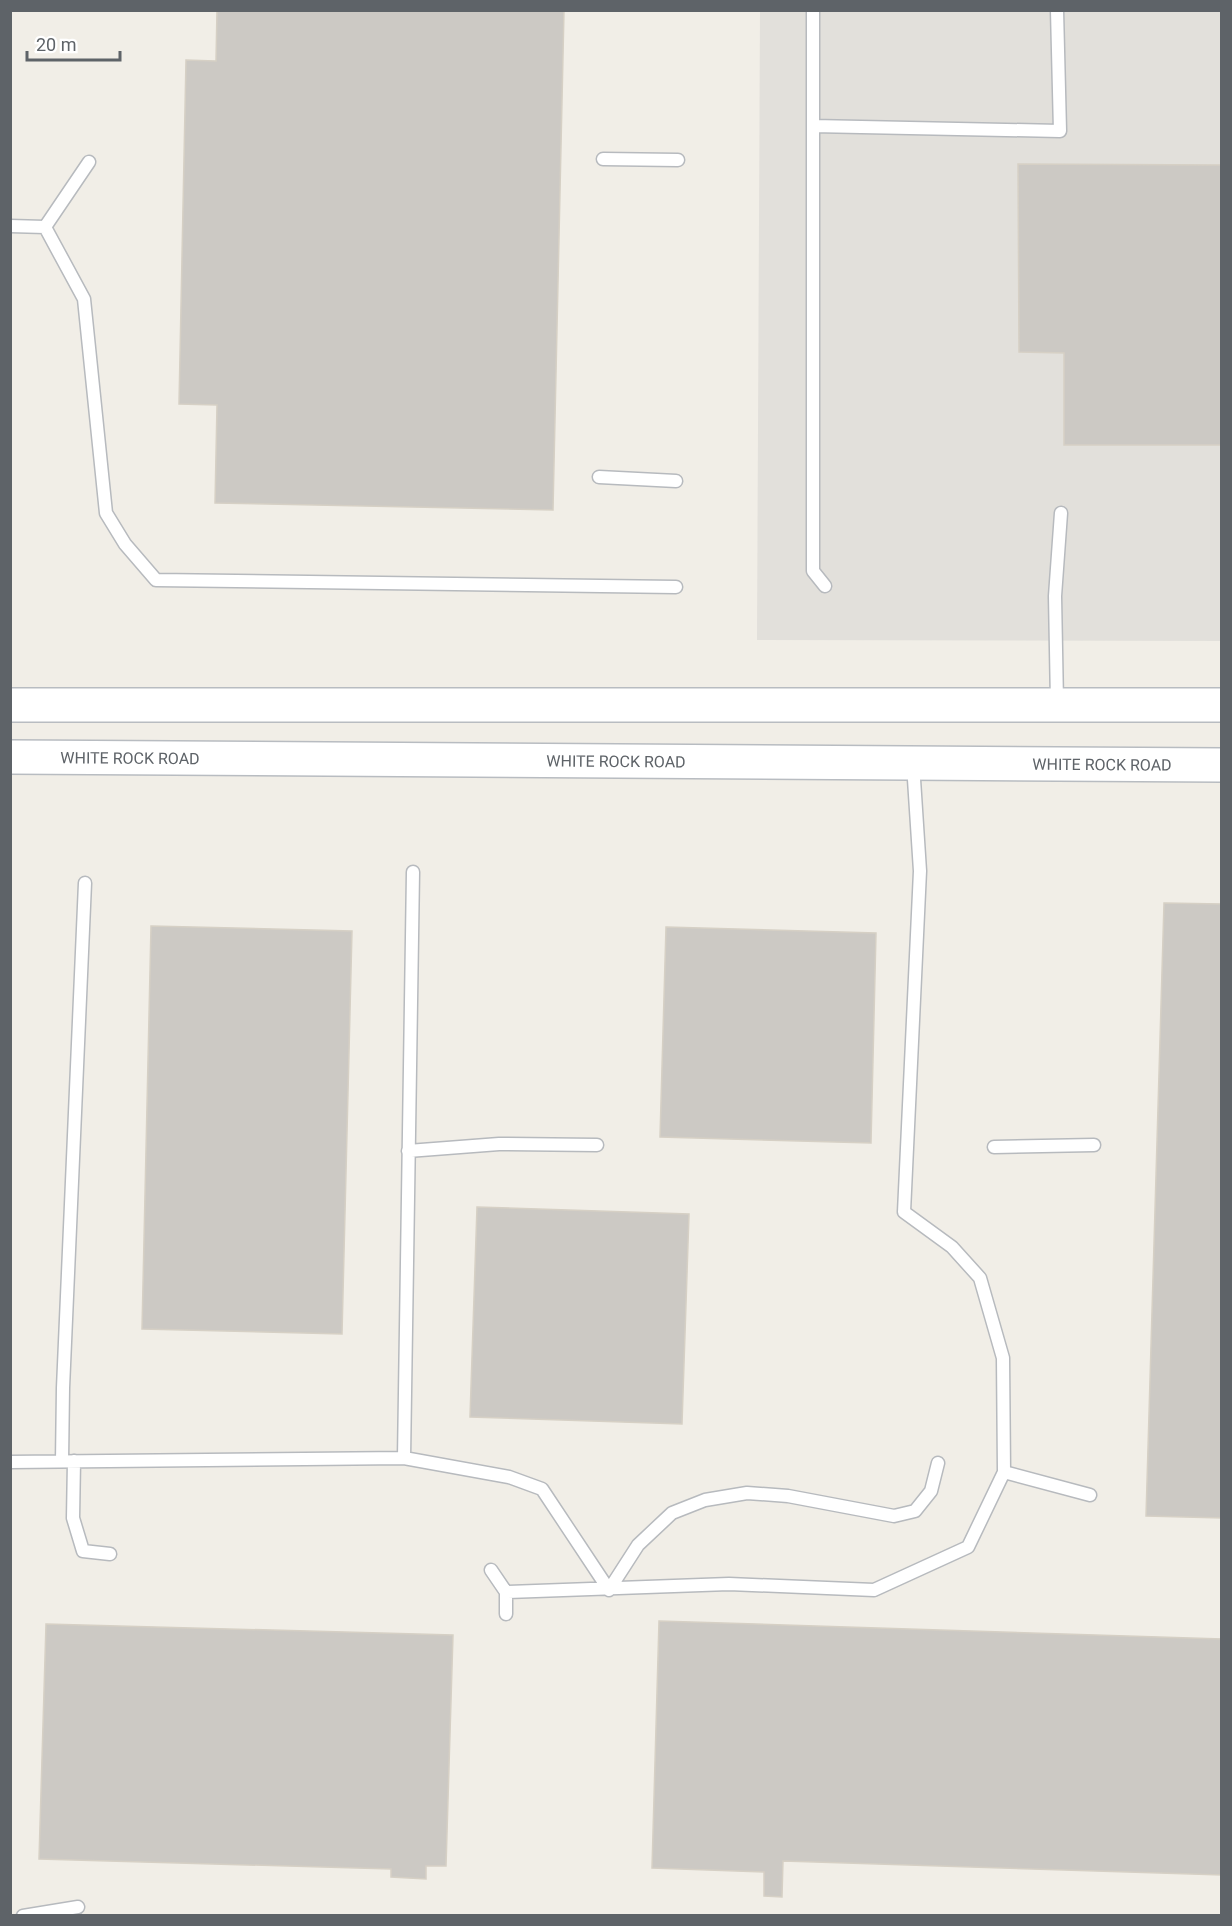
<svg xmlns="http://www.w3.org/2000/svg" width="1232" height="1926" viewBox="0 0 1232 1926" font-family="Roboto,sans-serif">
	<rect width="100%" height="100%" fill="#f1eee7"/>
	<!-- industrial -->
	<path fill="#e2e0db" d="M 760,11 L 1221,11 L 1221,641 L 757,640 Z"/>
	<!-- building -->
	<path fill="#ccc9c4" stroke="#d6d0c5" stroke-width="1.5" d="M 217,10 L 564,10 L 553,510 L 215,503 L 217,405 L 179,404 L 186,60 L 216,61 Z
		M 1018,164 L 1222,165 L 1222,445 L 1064,445 L 1064,353 L 1019,352 Z
		M 1164,903 L 1222,904 L 1222,1518 L 1146,1516 Z
		M 151,926 L 352,931 L 342,1334 L 142,1329 Z
		M 666,927 L 876,933 L 871,1143 L 660,1137 Z
		M 477,1207 L 689,1214 L 682,1424 L 470,1417 Z
		M 659,1621 L 1222,1639 L 1222,1875 L 783,1861 L 782,1897 L 764,1896 L 764,1872 L 652,1868 Z
		M 46,1624 L 453,1635 L 446,1866 L 426,1866 L 426,1879 L 391,1877 L 391,1869 L 39,1859 Z"/>
	<g fill="none" stroke-linecap="round" stroke-linejoin="round">
		<defs>
			<path id="lane" d="M 813,10 L 813,571 L 825,586
				M 813,126 L 1060,131 L 1057,10
				M 603,159 L 678,160
				M 89,162 L 45,227 L 84,299 L 106,513 L 125,544 L 156,580 L 676,587
				M 10,226 L 45,227
				M 599,477 L 676,481
				M 1057,703 L 1055,596 L 1061,513
				M 913,764 L 920,871 L 904,1212 L 952,1247 L 980,1278 L 1003,1358 L 1004,1472 L 1090,1495
				M 994,1147 L 1094,1145
				M 408,1151 L 499,1144 L 597,1145
				M 404,1458 L 413,872
				M 62,1461 L 63,1388 L 85,883
				M 74,1461 L 73,1518 L 83,1551 L 110,1554
				M 10,1462 L 404,1458 L 509,1477 L 542,1489 L 609,1590
				M 491,1570 L 506,1592 L 506,1614
				M 609,1590 L 638,1545 L 672,1513 L 705,1500 L 747,1493 L 788,1496 L 894,1516 L 915,1511 L 931,1491 L 938,1463
				M 506,1592 L 729,1584 L 874,1590 L 968,1547 L 1004,1472
				M 23,1916 L 78,1907"/>
			<g id="secondary">
				<path d="M 10,705 L 1222,705"/>
				<path id="s1" d="M 10,757 L 1222,765"/>
			</g>
		</defs>
		<!-- lane casing -->
		<use href="#lane" stroke="#b7babe" stroke-width="15"/>
		<!-- secondary casing -->
		<use href="#secondary" stroke="#b8bcc1" stroke-width="36"/>
		<!-- lane -->
		<use href="#lane" stroke="#fff" stroke-width="12"/>
		<!-- secondary -->
		<use href="#secondary" stroke="#fff" stroke-width="33"/>
	</g>
	<g text-anchor="middle" stroke-width="5" stroke-linejoin="round" paint-order="stroke">
		<!-- street labels -->
		<g font-size="16" fill="#5e6368" stroke="#fff">
			<text dy="6" stroke="none"><textPath href="#s1" startOffset="120">WHITE ROCK ROAD</textPath></text>
			<text dy="6" stroke="none"><textPath href="#s1" startOffset="606">WHITE ROCK ROAD</textPath></text>
			<text dy="6" stroke="none"><textPath href="#s1" startOffset="1092">WHITE ROCK ROAD</textPath></text>
		</g>
	</g>
	<!-- border -->
	<rect width="1232" height="1926" fill="none" stroke="#5e6368" stroke-width="24"/>
	<!-- scale -->
	<path d="M27 51v9h93v-9" fill="none" stroke="#5e6368" stroke-width="3"/>
	<text x="36" y="51" font-size="18" fill="#5e6368" stroke="#ffffff" stroke-width="4.5" paint-order="stroke">20 m</text>
</svg>
